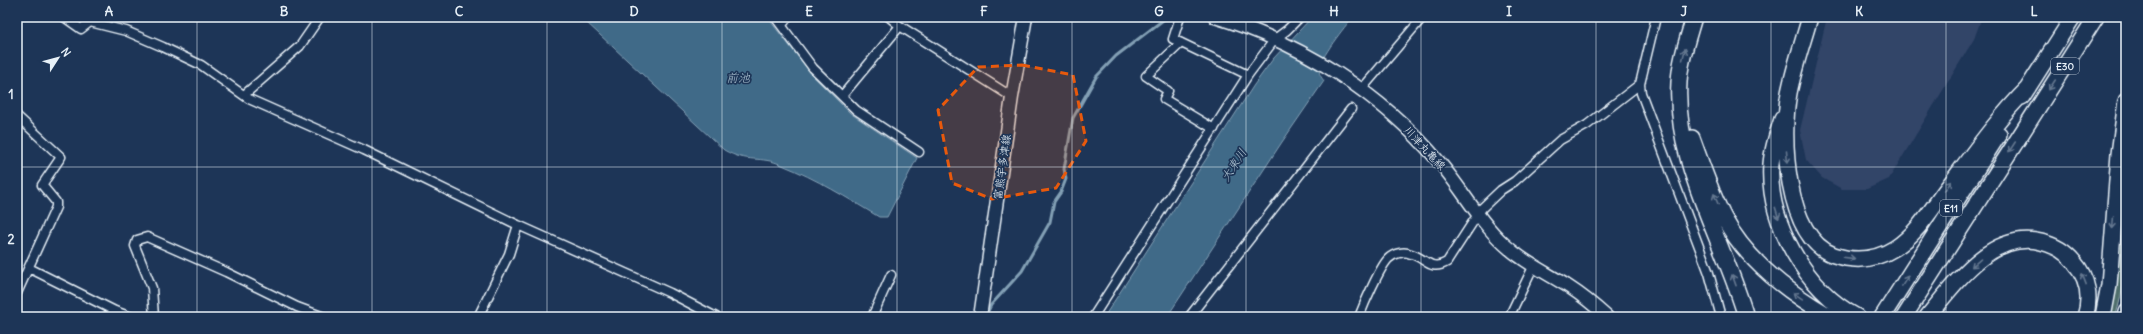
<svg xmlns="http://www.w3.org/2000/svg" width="2143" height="334" viewBox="0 0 2143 334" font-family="Delius,'Klee One',sans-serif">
	<rect width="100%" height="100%" fill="#1d3557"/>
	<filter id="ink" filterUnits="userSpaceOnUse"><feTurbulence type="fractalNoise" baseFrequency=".025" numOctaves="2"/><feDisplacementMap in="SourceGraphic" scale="8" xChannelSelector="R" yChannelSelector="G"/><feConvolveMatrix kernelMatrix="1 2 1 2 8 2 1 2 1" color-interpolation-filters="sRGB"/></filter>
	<g filter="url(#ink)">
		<!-- built -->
		<path fill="#324467" d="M 1827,17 L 1982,17 L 1974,39 L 1889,179 L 1867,189 L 1842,189 L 1822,178 L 1806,160 L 1800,130 Z"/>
		<!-- green -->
		<path fill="#4f6e6c" stroke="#9cb0b2" d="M 2126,153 C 2126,207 2133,265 2115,317 L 2108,317 Z"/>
		<!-- water -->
		<path fill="#406a88" stroke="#83a0b5" d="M 584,17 L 767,17 L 814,77 L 850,113 L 917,158 L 887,217 L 879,217 C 847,198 817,179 782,165 C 760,155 748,164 724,150 L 586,22 Z
			M 1312,17 L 1353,17 C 1345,26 1319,59 1319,70 C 1319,75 1322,78 1324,81 L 1282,142 L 1167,317 L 1104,317 L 1254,85 L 1273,59 Z"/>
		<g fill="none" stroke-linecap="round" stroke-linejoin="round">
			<!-- stream -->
			<path stroke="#83a0b5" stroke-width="3" d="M 986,315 L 991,305 L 1022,271 L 1050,222 L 1054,202 L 1061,192 L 1066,179 L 1064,169 L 1073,118 L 1096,77 L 1116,56 L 1167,17"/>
			<defs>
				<path id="street" d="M 64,17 L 81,29 L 90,22 L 126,31 L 163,47 L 201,65 L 249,99 L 364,150 L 518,225 L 670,293 L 716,317
					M 775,17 L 813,68 L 856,110 L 919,152
					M 889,17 L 900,26 L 1012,97
					M 1180,17 L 1173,39 L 1248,75
					M 1656,17 L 1640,84 L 1641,93 L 1709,273 L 1721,317
					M 782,25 L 788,17
					M 1181,43 L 1146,76 L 1168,91 L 1164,99 L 1214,129
					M 1361,90 L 1423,17
					M 244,95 L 300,46 L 320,17
					M 842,96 L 900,26
					M 17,116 L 61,157 L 42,185 L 56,202 L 56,207 L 17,293
					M 29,268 L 115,311 L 131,317
					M 154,317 L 152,288 L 135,246 L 137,240 L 147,237 L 226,272 L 297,307 L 324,317
					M 478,317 L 509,254 L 518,225
					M 872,317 L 891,275
					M 1093,317 L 1248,75 L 1275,39 L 1287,30 L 1300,17
					M 1189,317 L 1351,109
					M 1359,317 C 1364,304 1379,269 1388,259 C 1394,253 1404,251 1411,254 C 1426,258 1430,272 1447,262 L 1482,208 L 1501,190 L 1515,181 L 1560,140 L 1587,125 L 1640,84
					M 1509,317 L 1533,267"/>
				<path id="secondary" d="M 1215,17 C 1302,43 1382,94 1440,163 C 1462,189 1479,221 1504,244 C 1523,262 1547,273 1569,287 C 1583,296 1595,306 1607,317
					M 980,317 L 1012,97 L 1026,17
					M 2124,317 L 2126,311"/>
				<path id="highway" d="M 1694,17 C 1688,38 1680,60 1679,82 C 1674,165 1724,240 1746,317
					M 1810,17 C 1803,42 1794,67 1789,93 C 1781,135 1785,238 1834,255 C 1855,262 1876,260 1895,248 C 1918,233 1932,208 1948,187 C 1974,152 1998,118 2028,88
					M 2022,97 L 2073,17
					M 1782,119 C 1777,134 1772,149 1771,164 C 1767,222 1806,290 1857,317
					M 1692,138 C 1702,165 1711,193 1724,218 C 1747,262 1789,293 1831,317
					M 1882,317 L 1999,134
					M 1904,317 L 2096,17
					M 1927,317 C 1954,285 1991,230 2041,242 C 2054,245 2066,252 2074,262 C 2088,278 2091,298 2085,317
					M 2103,317 L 2109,285 L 2119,154 L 2126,101"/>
			</defs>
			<!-- street casing -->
			<use href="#street" stroke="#e8f1f8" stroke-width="11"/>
			<!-- secondary casing -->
			<use href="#secondary" stroke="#e8f1f8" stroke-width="15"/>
			<!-- highway casing -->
			<use href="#highway" stroke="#e8f1f8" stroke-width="18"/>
			<!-- street -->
			<use href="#street" stroke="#1d3557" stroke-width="8"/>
			<!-- secondary -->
			<use href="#secondary" stroke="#1d3557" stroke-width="12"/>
			<!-- highway -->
			<use href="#highway" stroke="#1d3557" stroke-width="15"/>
		</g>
		<!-- one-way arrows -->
		<defs><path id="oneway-shaft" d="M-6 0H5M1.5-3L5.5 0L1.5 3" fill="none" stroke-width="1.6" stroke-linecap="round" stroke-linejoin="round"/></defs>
		<g stroke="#64778f">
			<use href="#oneway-shaft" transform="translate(1684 54) rotate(-76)"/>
			<use href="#oneway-shaft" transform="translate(2052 85) rotate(123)"/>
			<use href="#oneway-shaft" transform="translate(2012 147) rotate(123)"/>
			<use href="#oneway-shaft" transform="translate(1787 157) rotate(85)"/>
			<use href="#oneway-shaft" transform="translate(1948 186) rotate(-54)"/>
			<use href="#oneway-shaft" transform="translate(1716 199) rotate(-112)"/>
			<use href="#oneway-shaft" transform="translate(1777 213) rotate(73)"/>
			<use href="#oneway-shaft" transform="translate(2113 223) rotate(94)"/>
			<use href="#oneway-shaft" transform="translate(1849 258) rotate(7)"/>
			<use href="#oneway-shaft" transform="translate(1976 263) rotate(139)"/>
			<use href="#oneway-shaft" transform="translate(2084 279) rotate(-111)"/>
			<use href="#oneway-shaft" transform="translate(1734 280) rotate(-110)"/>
			<use href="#oneway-shaft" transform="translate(1905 281) rotate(-58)"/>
			<use href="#oneway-shaft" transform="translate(1798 296) rotate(-146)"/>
		</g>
	</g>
	<!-- marked area -->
	<path fill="#e8590c" fill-opacity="0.2" stroke="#e8590c" stroke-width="3" stroke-dasharray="8 5" stroke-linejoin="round" d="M 1022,65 L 1073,75 L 1086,141 L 1056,188 L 992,199 L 952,183 L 938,110 L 978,67 Z"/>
	<!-- grid -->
	<path fill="none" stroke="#e8f1f8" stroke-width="1" stroke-opacity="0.55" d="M 197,17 L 197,317M 372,17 L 372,317M 547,17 L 547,317M 722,17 L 722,317M 897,17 L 897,317M 1072,17 L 1072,317M 1246,17 L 1246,317M 1421,17 L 1421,317M 1596,17 L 1596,317M 1771,17 L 1771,317M 1946,17 L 1946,317M 17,167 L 2126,167"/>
	<g text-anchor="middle" stroke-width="3.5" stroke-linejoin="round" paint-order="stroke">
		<!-- shield labels -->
		<g fill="#1d3557" stroke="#abb9c8" stroke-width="1">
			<rect x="2051" y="58" width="28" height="16" rx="3"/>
			<rect x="1940" y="200" width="22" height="16" rx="3"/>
		</g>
		<g font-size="10" font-weight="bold" fill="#e8f1f8">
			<text x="2065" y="70">E30</text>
			<text x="1951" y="212">E11</text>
		</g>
		<!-- street labels -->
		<g font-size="11" fill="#e8f1f8" stroke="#1d3557">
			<text transform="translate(1425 148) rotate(47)" y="4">川津丸亀線</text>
			<text transform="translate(1002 167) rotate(-82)" y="4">富熊宇多津線</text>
		</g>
		<!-- water labels -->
		<g font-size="12" font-style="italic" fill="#adc2d1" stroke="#1d3557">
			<text x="738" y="82">前池</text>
			<text transform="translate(1234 165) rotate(-57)" y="4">大束川</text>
		</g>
	</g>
	<!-- margin -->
	<rect width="2143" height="334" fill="none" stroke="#1d3557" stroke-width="44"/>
	<!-- north arrow -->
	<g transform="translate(58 58) rotate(54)" stroke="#1d3557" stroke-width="3" paint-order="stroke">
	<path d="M0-3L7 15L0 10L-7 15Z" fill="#e8f1f8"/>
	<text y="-6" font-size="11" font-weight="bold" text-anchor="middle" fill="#e8f1f8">N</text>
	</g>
	<rect x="22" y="22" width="2099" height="290" fill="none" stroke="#e8f1f8" stroke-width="1.5"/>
	<g font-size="13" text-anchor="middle" font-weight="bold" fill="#e8f1f8">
		<text x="109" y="16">A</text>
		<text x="284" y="16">B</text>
		<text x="459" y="16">C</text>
		<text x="634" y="16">D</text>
		<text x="809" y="16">E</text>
		<text x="984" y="16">F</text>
		<text x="1159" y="16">G</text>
		<text x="1334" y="16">H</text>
		<text x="1509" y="16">I</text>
		<text x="1684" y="16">J</text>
		<text x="1859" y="16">K</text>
		<text x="2034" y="16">L</text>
		<text x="11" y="99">1</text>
		<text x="11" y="244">2</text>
	</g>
</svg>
